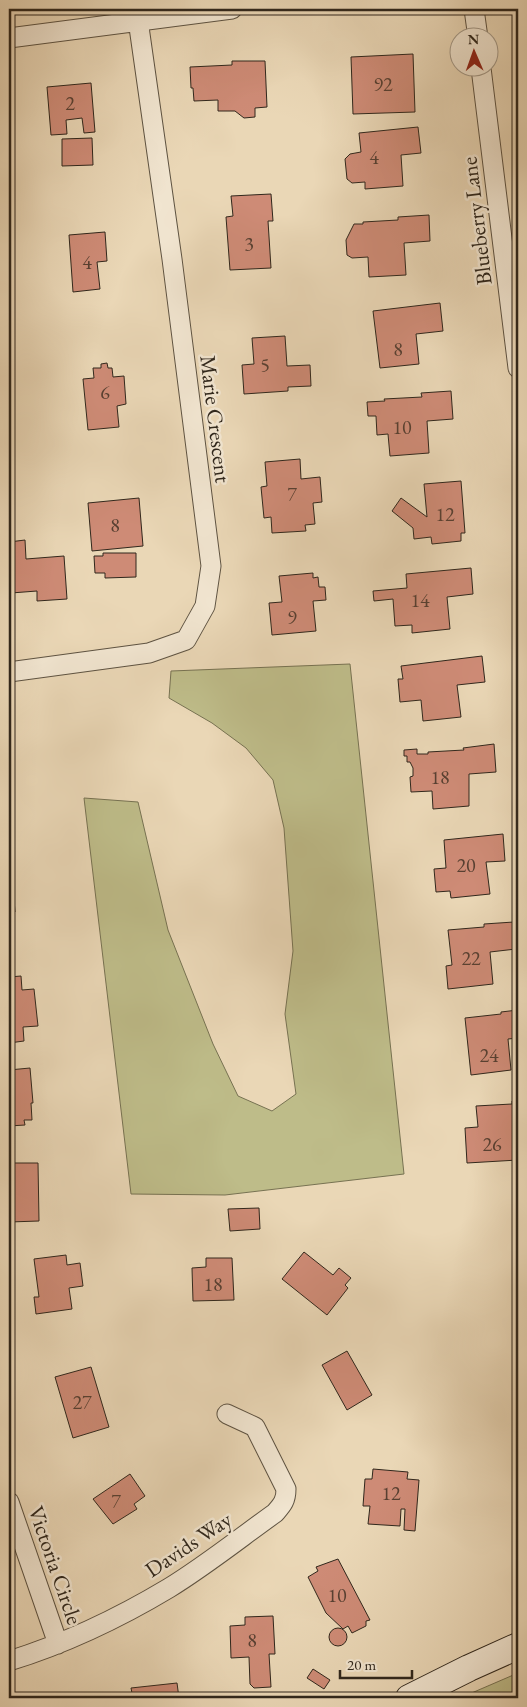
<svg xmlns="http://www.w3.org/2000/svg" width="527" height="1707" viewBox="0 0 527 1707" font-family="'EB Garamond',serif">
	<rect width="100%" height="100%" fill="#ead7b6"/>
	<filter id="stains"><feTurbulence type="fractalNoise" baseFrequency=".004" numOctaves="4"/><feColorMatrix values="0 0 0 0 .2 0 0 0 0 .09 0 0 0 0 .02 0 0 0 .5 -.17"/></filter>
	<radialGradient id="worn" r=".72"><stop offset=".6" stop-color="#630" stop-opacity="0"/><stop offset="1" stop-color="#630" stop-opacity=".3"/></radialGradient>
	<!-- green -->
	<path fill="#bebc89" stroke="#777252" d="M 350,664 L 404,1174 L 225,1195 L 131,1194 L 84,798 L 138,802 L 168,930 L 213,1044 L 238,1096 L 272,1111 L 296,1094 L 285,1014 L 293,951 L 284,828 L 273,780 L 246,748 L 212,723 L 169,698 L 171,671 Z
		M 518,1673 L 518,1698 L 460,1698 Z"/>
	<!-- building -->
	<path fill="#ce8b76" stroke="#30271c" d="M 413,54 L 415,112 L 353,114 L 351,57 Z
		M 232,61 L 265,61 L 267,107 L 255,108 L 255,117 L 244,118 L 235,111 L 218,111 L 218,100 L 194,101 L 193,88 L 191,88 L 190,67 L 232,65 Z
		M 91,83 L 95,132 L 84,133 L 82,118 L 66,120 L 67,134 L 51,135 L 47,87 Z
		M 418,127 L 421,153 L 401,155 L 403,186 L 365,189 L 365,182 L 352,183 L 347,179 L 345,159 L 350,154 L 361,152 L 359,133 Z
		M 92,138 L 93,165 L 62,166 L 62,139 Z
		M 271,194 L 273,221 L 268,221 L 271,268 L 230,270 L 226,217 L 233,216 L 231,196 Z
		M 429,215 L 430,241 L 404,243 L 406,275 L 369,277 L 368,257 L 352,258 L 347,255 L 346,240 L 354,224 L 363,224 L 363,222 L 398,220 L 398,217 Z
		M 105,232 L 107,261 L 97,262 L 100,289 L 73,292 L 69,235 Z
		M 440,303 L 443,331 L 416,334 L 419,364 L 380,368 L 373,311 Z
		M 285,336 L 287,366 L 310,365 L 311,386 L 288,387 L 288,391 L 244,394 L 242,365 L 254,364 L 252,338 Z
		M 107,363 L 108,368 L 112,368 L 113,377 L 124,376 L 126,404 L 117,406 L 119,427 L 88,430 L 83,379 L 94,378 L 93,368 L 101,368 L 101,364 Z
		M 451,391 L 453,419 L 427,421 L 429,453 L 390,456 L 388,434 L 377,435 L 376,416 L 368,416 L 367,402 L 385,401 L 384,399 L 422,397 L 421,393 Z
		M 300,459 L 301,479 L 320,477 L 322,502 L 313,503 L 315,524 L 305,525 L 306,531 L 272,533 L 271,517 L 264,518 L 261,487 L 267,486 L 265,462 Z
		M 461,481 L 465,533 L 461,533 L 461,541 L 432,544 L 431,537 L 414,539 L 413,528 L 392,511 L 401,498 L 427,517 L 424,484 Z
		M 139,498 L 143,546 L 92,551 L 88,503 Z
		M 25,540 L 26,559 L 64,556 L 67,599 L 37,601 L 37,591 L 11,593 L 9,542 Z
		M 103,553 L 136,553 L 136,577 L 105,578 L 105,573 L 95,573 L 94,556 L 103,556 Z
		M 471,568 L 473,594 L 447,597 L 450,629 L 412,633 L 412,625 L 395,626 L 393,599 L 374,601 L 373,591 L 407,588 L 406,574 Z
		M 313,573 L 313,578 L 318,577 L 319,587 L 325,587 L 326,600 L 313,601 L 316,631 L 272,635 L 269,603 L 282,602 L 279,576 Z
		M 482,656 L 485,682 L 457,685 L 461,717 L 423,721 L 421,700 L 400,702 L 398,679 L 403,679 L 401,666 Z
		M 10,737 L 11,755 L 9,755 L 9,738 Z
		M 494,744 L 496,772 L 469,774 L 469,806 L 433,809 L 432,791 L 411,792 L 410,777 L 413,776 L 413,768 L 410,762 L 407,762 L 407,756 L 404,756 L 404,750 L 417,749 L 417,754 L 428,754 L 428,752 L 464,750 L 463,748 Z
		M 503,834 L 505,861 L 486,862 L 490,894 L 451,898 L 450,891 L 436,892 L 434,869 L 446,868 L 444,840 Z
		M 9,886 L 13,886 L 15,912 L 9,913 Z
		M 514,922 L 516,949 L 490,952 L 493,984 L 448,989 L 446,966 L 452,965 L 448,930 L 484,927 L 484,924 Z
		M 21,976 L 22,990 L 34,989 L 38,1026 L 23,1027 L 24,1041 L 9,1043 L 9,977 Z
		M 518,1010 L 518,1038 L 508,1039 L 511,1070 L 471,1075 L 465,1018 L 501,1014 L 501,1012 Z
		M 30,1068 L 33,1103 L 31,1103 L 32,1120 L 24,1120 L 25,1125 L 9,1126 L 9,1070 Z
		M 518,1100 L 518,1160 L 467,1163 L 465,1128 L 478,1127 L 476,1106 L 512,1104 L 512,1101 Z
		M 9,1163 L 38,1163 L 39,1221 L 9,1222 Z
		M 259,1208 L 260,1229 L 230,1231 L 228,1209 Z
		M 304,1252 L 333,1275 L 339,1268 L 351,1278 L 345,1285 L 348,1288 L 327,1315 L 282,1279 Z
		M 66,1255 L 67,1265 L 80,1263 L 83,1286 L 69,1288 L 72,1309 L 36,1314 L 34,1297 L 39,1297 L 34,1259 Z
		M 206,1258 L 232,1258 L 234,1300 L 193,1301 L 192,1268 L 206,1267 Z
		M 347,1351 L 372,1395 L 347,1410 L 322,1365 Z
		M 91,1367 L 109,1427 L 73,1438 L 55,1377 Z
		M 373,1469 L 408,1472 L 407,1479 L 419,1480 L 415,1531 L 404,1530 L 405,1509 L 401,1509 L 400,1526 L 368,1524 L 370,1506 L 363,1506 L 365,1479 L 372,1479 Z
		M 130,1474 L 145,1496 L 134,1504 L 137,1509 L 113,1524 L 93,1499 Z
		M 338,1559 L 370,1620 L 366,1621 L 366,1626 L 352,1633 L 348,1626 L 343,1629 L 326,1613 L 308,1577 L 318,1571 L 316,1567 Z
		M 273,1616 L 275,1654 L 269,1654 L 271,1687 L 254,1688 L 250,1684 L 249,1657 L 231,1658 L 230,1626 L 245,1625 L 245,1617 Z
		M329 1637a9 9 0 1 1 18 0a9 9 0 1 1-18 0Z
		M 313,1669 L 330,1680 L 324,1689 L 307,1678 Z
		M 177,1683 L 179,1698 L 133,1698 L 131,1688 Z
		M 126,1693 L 126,1698 L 109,1698 L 109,1695 Z"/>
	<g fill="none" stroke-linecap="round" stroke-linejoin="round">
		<defs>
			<path id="street" d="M 474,9 L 478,38
				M 9,38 L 232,9
				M 481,68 L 518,368
				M 9,672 L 149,653 L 186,640 L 205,606 L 211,566 L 172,259 L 138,20
				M 9,1502 L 58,1644
				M 9,1661 C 64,1644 119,1618 169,1588 C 205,1566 240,1538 275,1513 C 282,1505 286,1501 286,1489 L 255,1427 L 227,1414"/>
			<path id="secondary" d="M 409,1698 L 469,1668 L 518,1646"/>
		</defs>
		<!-- street casing -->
		<use href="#street" stroke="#5e5342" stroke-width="21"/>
		<!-- secondary casing -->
		<use href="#secondary" stroke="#30271c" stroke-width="28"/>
		<!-- street -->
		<use href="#street" stroke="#f1e5d0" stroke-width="19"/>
		<!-- secondary -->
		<use href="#secondary" stroke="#f1e5d0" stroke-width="26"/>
	</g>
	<g text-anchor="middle" stroke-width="5" stroke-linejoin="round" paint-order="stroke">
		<!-- number labels -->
		<g font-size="20" fill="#584032">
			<text x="383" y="91">92</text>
			<text x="70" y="110">2</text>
			<text x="374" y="164">4</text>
			<text x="249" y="251">3</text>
			<text x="87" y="269">4</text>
			<text x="398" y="356">8</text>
			<text x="265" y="372">5</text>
			<text x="105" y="399">6</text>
			<text x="402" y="434">10</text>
			<text x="292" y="501">7</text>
			<text x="445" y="521">12</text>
			<text x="115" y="532">8</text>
			<text x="420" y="607">14</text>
			<text x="292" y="624">9</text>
			<text x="440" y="784">18</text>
			<text x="466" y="872">20</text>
			<text x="471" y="965">22</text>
			<text x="489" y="1062">24</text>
			<text x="492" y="1151">26</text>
			<text x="213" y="1291">18</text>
			<text x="82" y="1409">27</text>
			<text x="391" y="1500">12</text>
			<text x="116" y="1508">7</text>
			<text x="337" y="1602">10</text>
			<text x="252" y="1647">8</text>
		</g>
		<!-- street labels -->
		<g font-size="22" fill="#30271c" stroke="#f1e5d0">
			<text transform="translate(476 221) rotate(-97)" y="8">Blueberry Lane</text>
			<text transform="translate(216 419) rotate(83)" y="8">Marie Crescent</text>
			<text transform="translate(188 1544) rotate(-34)" y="8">Davids Way</text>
			<text transform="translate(56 1565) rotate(71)" y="8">Victoria Circle</text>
		</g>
	</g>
	<!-- margin -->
	<rect width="527" height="1707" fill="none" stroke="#ead7b6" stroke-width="30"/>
	<rect x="10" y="10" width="507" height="1687" fill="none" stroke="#30271c" stroke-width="2.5"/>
	<rect x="15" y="15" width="497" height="1677" fill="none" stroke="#30271c"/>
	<!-- north arrow -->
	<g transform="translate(474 52) rotate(358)"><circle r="24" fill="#f1e5d0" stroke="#a49988"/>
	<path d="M0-4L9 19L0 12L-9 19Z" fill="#8f2418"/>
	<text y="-8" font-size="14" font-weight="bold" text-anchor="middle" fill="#30271c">N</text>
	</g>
	<!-- scale -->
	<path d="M340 1670v8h72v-8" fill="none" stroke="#30271c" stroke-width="2.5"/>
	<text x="347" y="1670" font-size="15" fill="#30271c" stroke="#f1e5d0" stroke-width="4" paint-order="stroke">20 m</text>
	<rect width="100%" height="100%" filter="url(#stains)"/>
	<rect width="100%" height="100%" fill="url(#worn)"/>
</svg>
